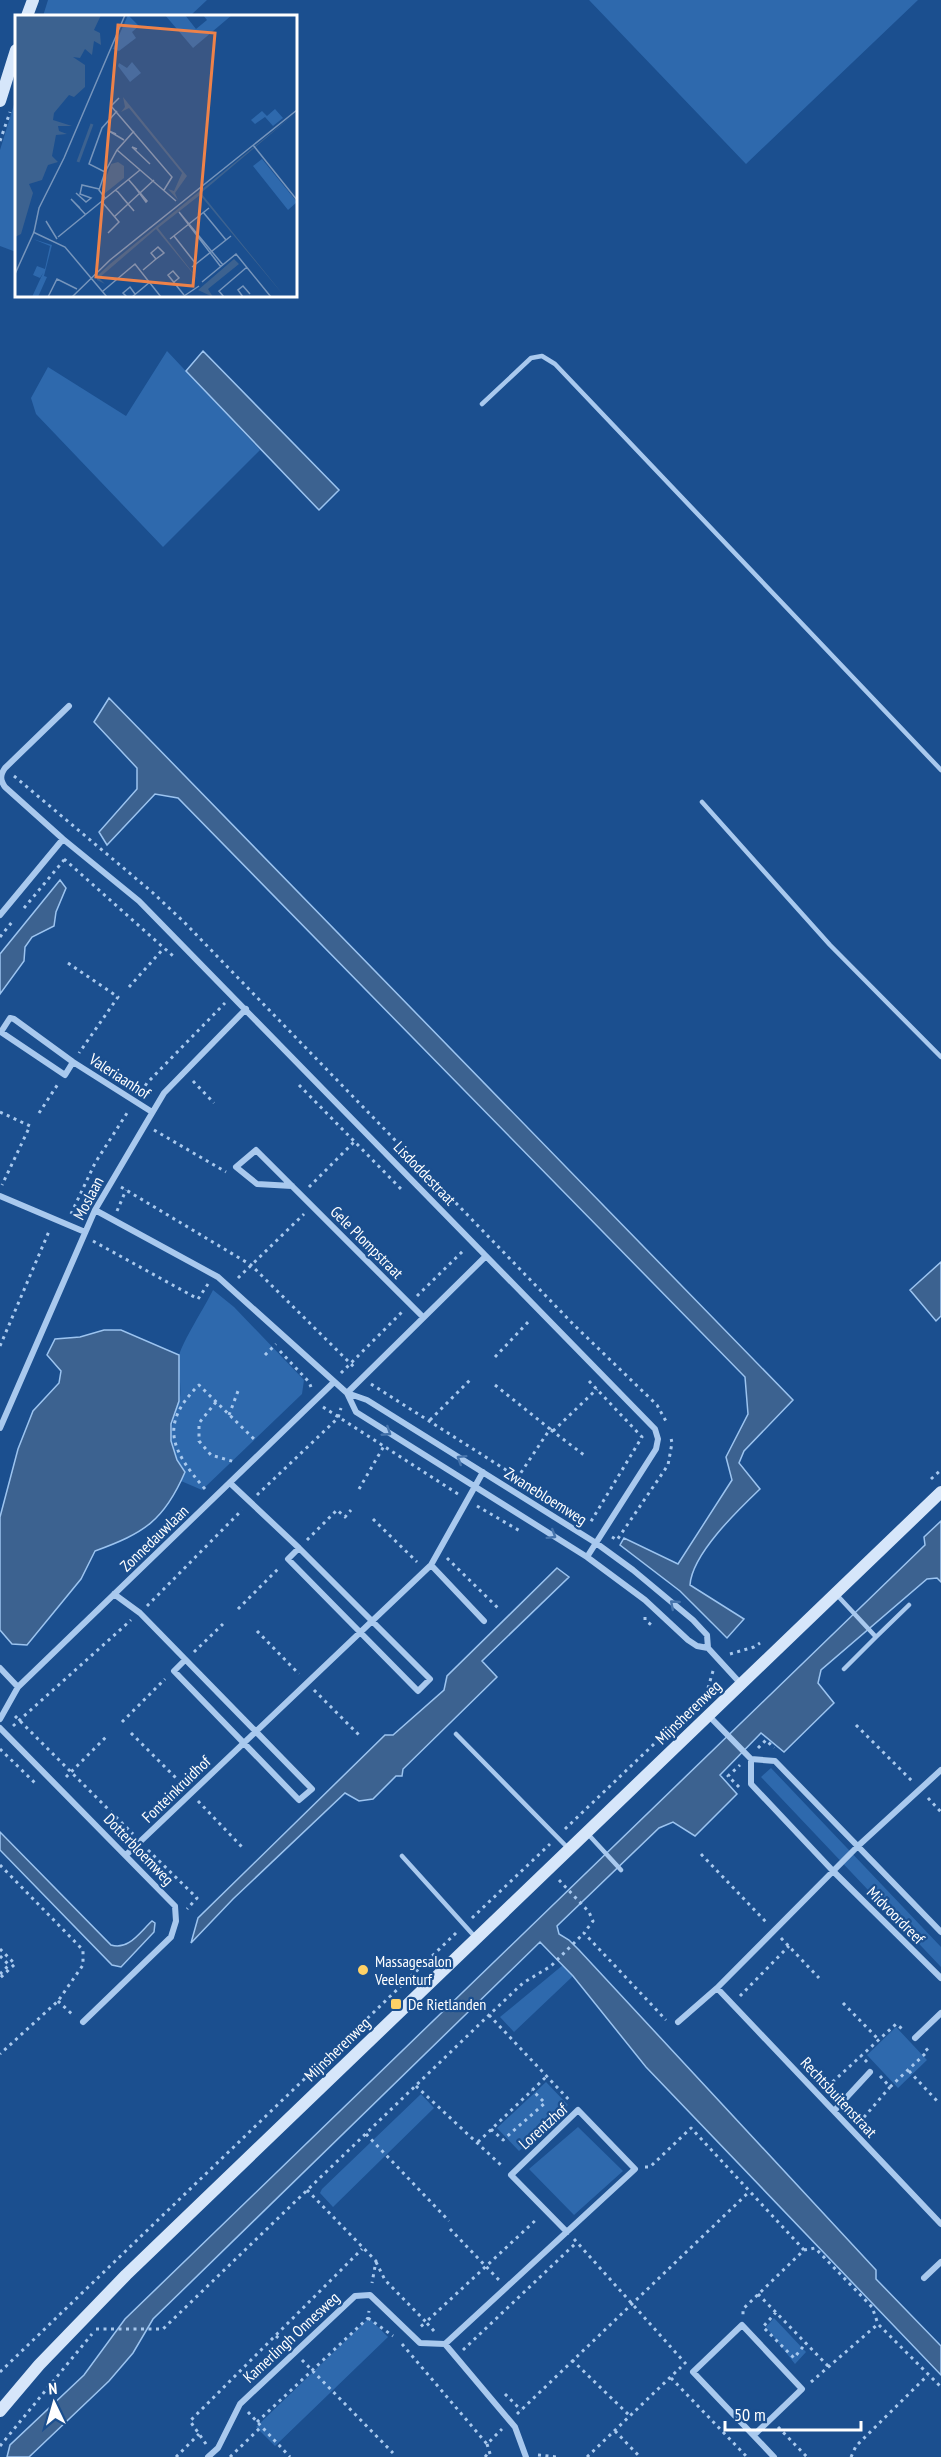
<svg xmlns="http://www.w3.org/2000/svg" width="941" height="2457" viewBox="0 0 941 2457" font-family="'PT Sans Narrow',sans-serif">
	<rect width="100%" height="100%" fill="#1b4f8f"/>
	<!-- green -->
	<path fill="#2e69ad" d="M 48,0 L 207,0 L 190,16 L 43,16 Z
		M 589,0 L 918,0 L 746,164 Z
		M 16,98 L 16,252 L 0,246 L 0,150 Z
		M 167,351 L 260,450 L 163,547 L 36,414 L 31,398 L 48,367 L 126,416 Z
		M 213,1290 L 234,1307 L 304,1380 L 302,1394 L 202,1490 L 181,1481 L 185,1472 C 166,1443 169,1433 179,1402 C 183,1388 177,1371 179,1356 C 182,1342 206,1305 213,1290 Z
		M 771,1768 L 941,1947 L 941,1967 L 761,1777 Z
		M 563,1965 L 573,1976 L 514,2032 L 500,2017 Z
		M 896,2027 L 927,2060 L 898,2088 L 867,2055 Z
		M 546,2082 L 568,2105 L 519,2151 L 497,2128 Z
		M 421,2094 L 434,2108 L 333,2207 L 320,2193 L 322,2189 Z
		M 578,2127 L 623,2171 L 574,2215 L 529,2169 Z
		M 369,2318 L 388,2337 L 275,2446 L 256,2427 Z
		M 774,2318 L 806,2352 L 795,2364 L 766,2327 Z"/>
	<!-- water -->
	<path fill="#3c6290" stroke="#9cc4f0" stroke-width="1.5" d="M 203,351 L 339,490 L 319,510 L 186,371 Z
		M 109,698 L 793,1400 L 744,1451 L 739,1463 L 760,1489 C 738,1510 692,1554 690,1585 L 744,1619 L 727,1638 L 680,1591 L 620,1545 L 624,1538 L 678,1564 L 732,1480 L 726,1457 L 748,1414 L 745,1377 L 178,798 L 155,794 L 107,845 L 99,832 L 137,789 L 137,768 L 94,722 Z
		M 60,880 L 66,888 L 56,912 L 54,926 L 32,937 L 25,947 L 24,961 L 0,994 L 0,954 Z
		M 941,1262 L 941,1316 L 936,1321 L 910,1290 Z
		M 104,1330 L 121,1330 L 179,1355 L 179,1401 L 171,1424 L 171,1441 L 177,1460 L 185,1472 C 164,1521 144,1533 95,1551 L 81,1579 L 27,1645 L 12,1644 L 0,1630 L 0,1517 L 18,1449 L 33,1411 L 59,1383 L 61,1371 L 47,1355 L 55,1339 L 80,1337 Z
		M 941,1521 L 941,1582 L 937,1578 L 927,1579 L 821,1670 L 818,1683 L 834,1703 L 784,1752 L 761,1733 L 720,1775 L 737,1794 L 695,1836 L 673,1822 L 659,1828 L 557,1926 L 559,1934 L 569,1940 L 579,1950 L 876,2270 L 876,2279 L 941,2346 L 941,2375 L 646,2067 L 573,1976 L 540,1942 L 153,2319 L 133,2353 L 109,2381 L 29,2457 L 7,2457 L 10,2445 L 84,2375 L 125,2319 L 925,1545 L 924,1537 Z
		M 557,1568 L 569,1577 L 482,1661 L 497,1677 L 403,1769 L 402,1776 L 396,1776 L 373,1799 L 359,1801 L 345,1793 L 233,1899 L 191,1943 L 198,1918 L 385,1735 L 393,1735 L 444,1690 L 447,1676 Z
		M 0,1832 L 111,1945 C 128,1951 140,1932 152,1921 L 155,1923 L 154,1932 L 121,1967 L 112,1965 L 0,1850 Z"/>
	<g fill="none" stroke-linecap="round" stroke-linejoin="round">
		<!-- path -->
		<path stroke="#a9c9ee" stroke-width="3" stroke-dasharray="3 4.5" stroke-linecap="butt" d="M 0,141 L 10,112
			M 14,776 L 152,892 L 184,922 L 574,1325 L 657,1405 L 667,1423
			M 64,859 L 173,956
			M 24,908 L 64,860
			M 0,937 L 12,922
			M 68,963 L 118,997 L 79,1053
			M 129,987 L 164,948
			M 193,1081 L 214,1103
			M 299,1085 L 404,1192
			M 141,1092 L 147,1083 L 225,1003
			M 0,1112 L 30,1126 L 2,1185
			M 39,1113 L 58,1084
			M 154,1130 L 226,1172
			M 121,1187 L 251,1265 L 356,1369
			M 309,1187 L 355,1141
			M 117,1211 L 126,1190
			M 71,1214 L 95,1163 L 129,1110
			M 93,1241 L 198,1299 L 208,1284
			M 238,1278 L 304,1214
			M 417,1296 L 463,1251
			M 0,1346 L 50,1229
			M 280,1351 L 309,1382 L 311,1387
			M 265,1355 L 276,1344
			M 495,1357 L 531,1319
			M 341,1373 L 402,1312
			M 589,1381 L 642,1437 L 590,1523
			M 371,1384 L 583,1519
			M 495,1385 L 550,1429 L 518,1477
			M 216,1402 L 199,1423 L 199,1441 L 211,1455 L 235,1462
			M 323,1407 L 458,1494
			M 229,1415 L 238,1391
			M 430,1420 L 471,1379
			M 551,1430 L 584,1455
			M 553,1431 L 597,1389
			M 931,1479 L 941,1470
			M 205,1489 C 172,1451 158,1425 199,1385 L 257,1442
			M 359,1489 L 384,1446
			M 257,1495 L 338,1418 L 341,1408
			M 477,1506 L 520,1531
			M 373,1519 L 417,1562
			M 612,1537 L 617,1540 L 668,1465 L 672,1443 L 671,1438
			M 307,1540 L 337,1510 L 345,1517 L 351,1510
			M 447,1558 L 499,1609
			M 147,1606 L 242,1510
			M 238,1609 L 279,1568
			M 645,1617 L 645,1620 L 654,1627
			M 257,1631 L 299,1674
			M 194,1652 L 223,1624
			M 730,1654 L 754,1647 L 760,1643
			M 314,1690 L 359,1735
			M 700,1701 L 708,1688 L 713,1671
			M 15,1716 L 133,1834
			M 122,1722 L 165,1679
			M 856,1725 L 913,1782
			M 13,1726 L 131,1620
			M 131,1733 L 183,1785
			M 758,1748 L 766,1740 L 774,1748
			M 0,1749 L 35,1783
			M 66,1777 L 107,1736
			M 739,1787 L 728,1776 L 740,1765
			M 928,1798 L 941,1812
			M 198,1801 L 242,1847
			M 565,1829 L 654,1744
			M 148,1850 L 197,1898 L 187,1909
			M 701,1854 L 766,1922
			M 0,1865 L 83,1950 L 83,1965 L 58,2001 L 0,2054
			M 559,1880 L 589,1912 L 593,1921 L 584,1933 L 666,2020
			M 472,1918 L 550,1844
			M 781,1938 L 819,1978
			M 0,1949 L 15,1964 L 0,1978
			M 0,1956 L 9,1965 L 0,1974
			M 740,1996 L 789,1946
			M 58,2001 L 74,2016
			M 843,2003 L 879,2040
			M 489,2015 L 571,2102
			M 867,2062 L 861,2056 L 896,2024 L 905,2031
			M 909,2071 L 938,2102
			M 880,2076 L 890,2087 L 928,2051 L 924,2046
			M 416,2086 L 503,2167
			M 827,2087 L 861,2056
			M 859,2123 L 890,2087
			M 491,2129 L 503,2140 L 545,2103 L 532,2090
			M 366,2134 L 449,2221
			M 478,2142 L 547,2076
			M 645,2167 L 650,2167 L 691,2128 L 804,2250 L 743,2309 L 743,2315
			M 307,2190 L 376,2261 L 372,2283
			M 450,2229 L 499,2280
			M 574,2239 L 686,2364
			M 804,2250 L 815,2248 L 872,2307 L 878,2324
			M 376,2262 L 385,2280 L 426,2322 L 419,2328
			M 758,2294 L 828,2366
			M 776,2312 L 763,2327 L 794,2358 L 806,2343
			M 368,2318 L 393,2336
			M 96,2329 L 163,2329 L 489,2015 L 523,1983 L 551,1966 L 584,1933
			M 434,2331 L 426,2322 L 538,2218
			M 276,2336 L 287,2345
			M 402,2344 L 487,2444 L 502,2429
			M 463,2350 L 576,2243
			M 302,2360 L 393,2453
			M 572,2360 L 630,2416
			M 0,2372 L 456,1933
			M 671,2378 L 747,2457
			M 811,2382 L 878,2324 L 941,2387
			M 505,2394 L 521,2410
			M 248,2412 L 290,2457
			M 517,2414 L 750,2191
			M 257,2422 L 368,2318 L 369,2311
			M 778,2427 L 807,2457
			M 615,2431 L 640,2457
			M 206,2444 L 190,2421 L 362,2249
			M 487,2444 L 491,2457
			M 0,2446 L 92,2334
			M 538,2455 L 557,2457
			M 176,2457 L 199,2434
			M 230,2457 L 261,2427
			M 485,2457 L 489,2452
			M 587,2457 L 681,2367
			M 851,2457 L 856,2446 L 928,2375"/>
		<!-- lane -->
		<path stroke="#a9c9ee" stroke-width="4.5" d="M 482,404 L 531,358 L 542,356 L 555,364 L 941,770
			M 702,802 L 830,945 L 941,1057
			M 836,1594 L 876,1637 L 844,1669
			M 876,1637 L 909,1605
			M 456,1734 L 568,1848
			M 587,1833 L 621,1870
			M 402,1856 L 476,1938"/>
		<!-- street -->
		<path stroke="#a9c9ee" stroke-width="6" d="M 69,706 L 5,768 C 0,775 0,780 5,787 L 63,839 L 139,901 L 655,1429 L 658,1439 L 656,1449 L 587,1557
			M 0,915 L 63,839
			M 73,1062 L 65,1075 L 1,1032 L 10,1018 L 14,1019 L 73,1062 L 152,1112
			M 292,1186 L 257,1184 L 236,1167 L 256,1150 L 423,1317
			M 0,1196 L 85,1232
			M 95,1210 L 218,1277 L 347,1393 L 356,1412 L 587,1557 L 645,1600 L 688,1640 L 697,1646 L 708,1648 L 741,1684
			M 347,1393 L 367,1400 L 596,1543 L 633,1570 L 693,1620 L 707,1635 L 708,1648
			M 347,1393 L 486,1256
			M 0,1428 L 95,1210 L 145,1125 L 164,1093 L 246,1009
			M 230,1483 L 299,1548 L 430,1679 L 418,1691 L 288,1559 L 299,1548
			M 431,1565 L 484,1621
			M 114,1594 L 140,1613 L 312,1789 L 299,1800 L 174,1671 L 185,1660
			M 0,1668 L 18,1687
			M 708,1715 L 751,1759
			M 0,1719 L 18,1687 L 334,1382
			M 0,1728 L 175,1906 L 176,1921 L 171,1937 L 83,2022
			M 126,1855 L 431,1565 L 483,1472
			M 941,1932 L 775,1761 L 751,1759 L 751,1784 L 833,1871 L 941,1978
			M 717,1988 L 941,2224
			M 678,2022 L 717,1988 L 858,1846 L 941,1770
			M 915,2038 L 941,2013
			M 834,2111 L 870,2072
			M 924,2278 L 941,2262
			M 445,2344 L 635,2169 L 578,2110 L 511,2175 L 567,2232
			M 754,2435 L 802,2389 L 742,2325 L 693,2372 L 774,2457
			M 208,2457 L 218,2448 L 240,2404 L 355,2296 L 370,2295 L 420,2343 L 445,2344 L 515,2427 L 526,2457"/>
		<!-- secondary -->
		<path stroke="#d6e6fa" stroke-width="12" d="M 27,16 L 33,0
			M 0,101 L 16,50
			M 0,2411 L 39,2365 L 126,2275 L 941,1492"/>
	</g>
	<!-- one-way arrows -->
	<defs><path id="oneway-chevron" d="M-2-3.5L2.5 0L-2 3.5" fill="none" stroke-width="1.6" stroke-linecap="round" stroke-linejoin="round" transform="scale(1.5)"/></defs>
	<g stroke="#4674ac">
		<use href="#oneway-chevron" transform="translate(387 1432) rotate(33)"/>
		<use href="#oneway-chevron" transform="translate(461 1459) rotate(-148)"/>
		<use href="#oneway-chevron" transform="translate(552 1535) rotate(32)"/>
		<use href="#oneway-chevron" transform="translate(674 1604) rotate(-139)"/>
	</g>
	<!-- markers -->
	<g fill="#ffd166" stroke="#1b4f8f" stroke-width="2">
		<circle cx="363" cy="1970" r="6"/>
		<rect x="390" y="1998" width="12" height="12" rx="3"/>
	</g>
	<g text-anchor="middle" stroke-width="4.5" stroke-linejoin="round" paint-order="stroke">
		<!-- street labels -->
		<g font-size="16" fill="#fff" stroke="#1b4f8f">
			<text transform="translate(120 1076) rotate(33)" y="6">Valeriaanhof</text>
			<text transform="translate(425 1173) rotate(46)" y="6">Lisdoddestraat</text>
			<text transform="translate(88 1198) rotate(-62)" y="6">Moslaan</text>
			<text transform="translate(367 1242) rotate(45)" y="6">Gele Plompstraat</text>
			<text transform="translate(546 1496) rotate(32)" y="6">Zwanebloemweg</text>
			<text transform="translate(154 1538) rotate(-44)" y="6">Zonnedauwlaan</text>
			<text transform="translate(688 1712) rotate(-44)" y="6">Mijnsherenweg</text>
			<text transform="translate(176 1789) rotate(-44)" y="6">Fonteinkruidhof</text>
			<text transform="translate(139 1849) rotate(46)" y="6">Dotterbloemweg</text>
			<text transform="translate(896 1915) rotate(45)" y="6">Midvoordreef</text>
			<text transform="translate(337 2049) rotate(-44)" y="6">Mijnsherenweg</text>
			<text transform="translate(839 2097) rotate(47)" y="6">Rechtsbuitenstraat</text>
			<text transform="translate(543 2126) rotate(-42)" y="6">Lorentzhof</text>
			<text transform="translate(291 2337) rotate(-43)" y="6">Kamerlingh Onnesweg</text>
		</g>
		<!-- poi labels -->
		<g font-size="16" fill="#fff" stroke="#1b4f8f" text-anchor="start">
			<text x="375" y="1967">Massagesalon<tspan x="375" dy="18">Veelenturf</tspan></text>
			<text x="408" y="2010">De Rietlanden</text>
		</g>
	</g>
	<!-- overview -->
	<g transform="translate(15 15)">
		<rect width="282" height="282" fill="#1b4f8f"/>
		<path d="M 113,0 L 124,11 L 117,17 L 121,23 L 104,36 L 98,34 ZM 150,0 L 170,0 L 181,14 L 192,5 L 188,0 L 217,0 L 178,33 ZM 117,47 L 126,58 L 115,67 L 103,51 L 104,48 L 112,53 ZM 260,94 L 268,103 L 258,111 L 250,102 L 240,109 L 236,105 L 247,96 L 252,101 ZM 247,144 L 282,187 L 273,195 L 238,151 ZM 18,224 L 37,230 L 29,261 L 32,262 L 23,282 L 17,282 L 28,258 L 25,263 L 18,260 L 22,251 L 30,254 L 35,231 Z" fill="#2e69ad"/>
		<path d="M 0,0 L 86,0 L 79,15 L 85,18 L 86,30 L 79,26 L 77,40 L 70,34 L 65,43 L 58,42 L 70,50 L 70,72 L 59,82 L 54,80 L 39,98 L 38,105 L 57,111 L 43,111 L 44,116 L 52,119 L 41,120 L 37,141 L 43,147 L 33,150 L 27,165 L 14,169 L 18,178 L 6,219 L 0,222 ZM 108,82 L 172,161 L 160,178 L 163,185 L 153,174 L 159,176 L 167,158 L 114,93 L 106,97 L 110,92 ZM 282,97 L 186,178 L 270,282 L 185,180 L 143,213 L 185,267 L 141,214 L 84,263 L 90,269 L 82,265 L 82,261 L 95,249 ZM 103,147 L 109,151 L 109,163 L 89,179 L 87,174 L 96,149 ZM 219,244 L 224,249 L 193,274 L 198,282 L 183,275 Z" fill="#3c6290"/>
		<path fill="none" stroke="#3c6290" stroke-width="3" d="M 63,147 L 77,109"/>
		<path fill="none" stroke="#7695bc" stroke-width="1.5" d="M 104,83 L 96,91 L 157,162 L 149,175M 101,119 L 94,116 L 109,125M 238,130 L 282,185M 122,134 L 117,132 L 135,149M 102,135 L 161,186M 90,157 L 74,149 L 87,113 L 102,96M 113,164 L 120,172 L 132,186 L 131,187 L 120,172M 100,175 L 103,177 L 119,196 L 107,182M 61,178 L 71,187 L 76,183 L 65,179 L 67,170 L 84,174M 90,183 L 84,175 L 90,157 L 102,135 L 119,116M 87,187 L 104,207 L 93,218M 65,193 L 56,184 L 71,200M 188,197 L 211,225M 99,202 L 139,165M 31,206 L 42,224M 18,217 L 50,232 L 92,282M 159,221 L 181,249M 43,222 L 125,155M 155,224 L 194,193M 177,252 L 216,221M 206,252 L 164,197 L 208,250M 128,255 L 141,244 L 149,238 L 143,232 L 136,238 L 141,244M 0,259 L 19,217 L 24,193 L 49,143 L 110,0M 159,267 L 164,263 L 158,256 L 153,260 L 169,280M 187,267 L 221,239 L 256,282M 88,276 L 120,249 L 146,282M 169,281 L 184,271M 33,282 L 42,264 L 62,274M 57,282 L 95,245 L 282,95M 112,282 L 108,278 L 115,272 L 120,279M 117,282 L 135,267M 209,282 L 204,276 L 232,252M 228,282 L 223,275 L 228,271 L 235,279"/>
		<path fill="#ee8249" fill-opacity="0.15" stroke="#ee8249" stroke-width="3" d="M 103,10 L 200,18 L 178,271 L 81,262 Z"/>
		<rect width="282" height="282" fill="none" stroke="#fff" stroke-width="3"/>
	</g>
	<!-- north arrow -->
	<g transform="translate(54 2403) rotate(355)" stroke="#1b4f8f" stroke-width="4.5" paint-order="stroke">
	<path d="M0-4.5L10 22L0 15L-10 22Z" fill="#ffffff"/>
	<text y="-9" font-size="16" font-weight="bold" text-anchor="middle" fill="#ffffff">N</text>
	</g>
	<!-- scale -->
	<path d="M725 2421v9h136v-9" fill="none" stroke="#ffffff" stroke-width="3"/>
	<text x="734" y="2421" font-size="18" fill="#ffffff" stroke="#1b4f8f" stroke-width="4.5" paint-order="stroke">50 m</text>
</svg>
